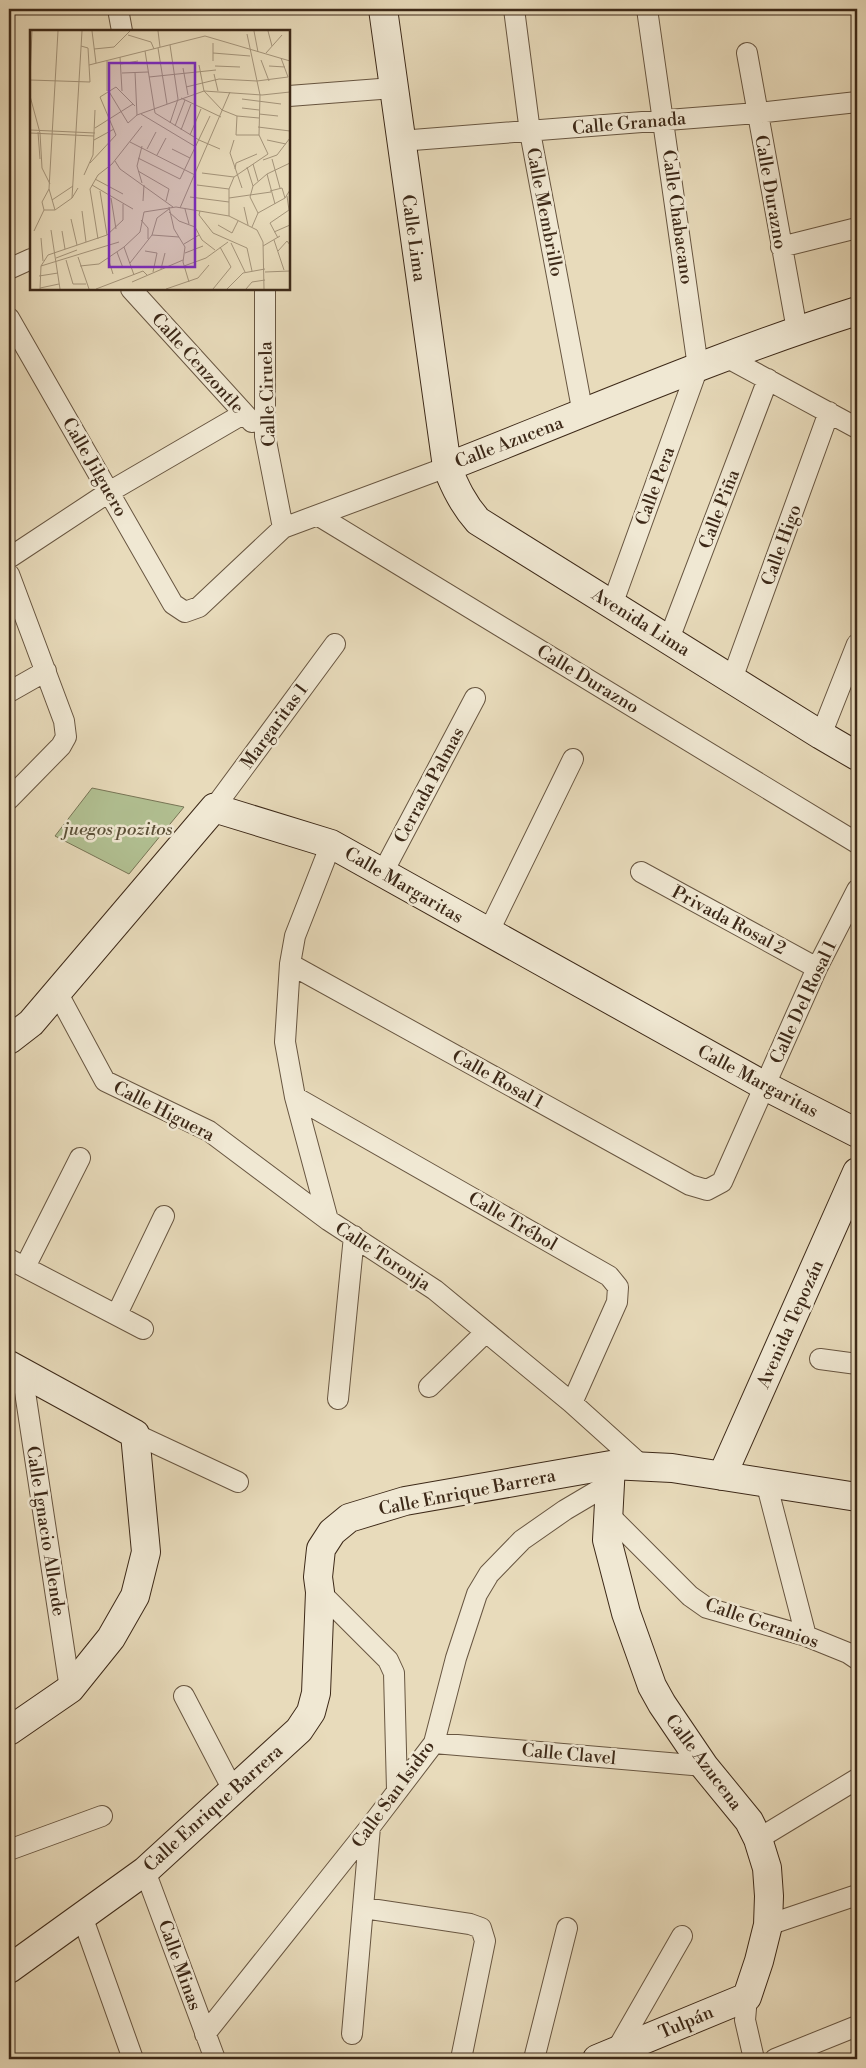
<svg xmlns="http://www.w3.org/2000/svg" width="866" height="2068" viewBox="0 0 866 2068" font-family="'Libre Bodoni',serif">
	<rect width="100%" height="100%" fill="#e8dbbb"/>
	<filter id="stains"><feTurbulence type="fractalNoise" baseFrequency=".004" numOctaves="4"/><feColorMatrix values="0 0 0 0 .2 0 0 0 0 .09 0 0 0 0 .02 0 0 0 .5 -.17"/></filter>
	<radialGradient id="worn" r=".72"><stop offset=".6" stop-color="#630" stop-opacity="0"/><stop offset="1" stop-color="#630" stop-opacity=".3"/></radialGradient>
	<!-- green -->
	<path fill="#b2c193" stroke="#787556" d="M 92,788 L 184,807 L 129,874 L 55,836 Z"/>
	<g fill="none" stroke-linecap="round" stroke-linejoin="round">
		<defs>
			<path id="street" d="M 118,9 L 122,31
				M 514,9 L 530,132 L 583,414
				M 747,53 L 797,330
				M 289,96 L 393,88
				M 400,141 L 757,113 L 857,102
				M 781,247 L 857,228
				M 9,269 L 31,259
				M 131,289 L 252,422
				M 265,289 L 265,436 L 283,528
				M 9,318 L 173,604 L 185,612 L 199,607 L 283,528 L 447,467
				M 726,357 L 857,428
				M 319,516 L 857,843
				M 9,558 L 109,492 L 243,414
				M 9,574 L 64,721 L 66,737 L 61,746 L 9,799
				M 612,605 L 698,367 L 647,9
				M 669,639 L 768,379
				M 732,679 L 829,412
				M 9,692 L 46,671
				M 821,735 L 857,644
				M 214,808 L 335,644
				M 383,872 L 475,698
				M 641,872 L 817,968
				M 488,933 L 573,759
				M 290,964 L 690,1185 L 707,1190 L 722,1182 L 817,968 L 857,890
				M 57,992 L 105,1081 L 209,1131 L 328,1220 L 435,1290 L 572,1403 L 642,1466
				M 295,1097 L 609,1276 L 618,1287 L 617,1302 L 572,1403
				M 328,1220 L 295,1097 L 285,1042 L 290,964 L 295,936 L 331,844
				M 9,1259 L 143,1329
				M 25,1267 L 80,1158
				M 117,1314 L 164,1216
				M 820,1359 L 857,1364
				M 22,1372 L 70,1689
				M 429,1387 L 486,1332
				M 338,1399 L 354,1236
				M 135,1434 L 238,1482
				M 766,1482 L 806,1636
				M 608,1514 L 690,1596 L 707,1608 L 806,1636 L 848,1653 L 857,1659
				M 320,1592 L 388,1660 L 394,1673 L 397,1790
				M 184,1696 L 233,1790
				M 434,1743 L 704,1766
				M 758,1839 L 857,1779
				M 9,1850 L 102,1816
				M 145,1871 L 215,2059
				M 364,1908 L 470,1924 L 481,1928 L 485,1941 L 461,2059
				M 82,1916 L 133,2059
				M 768,1925 L 857,1895
				M 747,1997 L 745,2020 L 754,2059
				M 205,2034 L 370,1827 L 434,1743 L 456,1658 L 477,1594 L 489,1574 L 522,1540 L 565,1510 L 609,1484
				M 352,2034 L 370,1827
				M 616,2051 L 682,1936
				M 534,2059 L 567,1928
				M 775,2059 L 857,2026"/>
			<path id="secondary" d="M 383,9 L 447,467 C 455,487 463,504 478,521 L 821,735 L 857,756
				M 447,467 C 583,414 718,355 857,311
				M 9,1040 L 31,1023 L 214,808 L 331,844 L 765,1086 L 857,1133
				M 9,1365 L 135,1434 L 146,1552 L 135,1596 L 111,1638 L 70,1689 L 9,1731
				M 722,1476 L 857,1172
				M 9,1969 L 145,1871 L 299,1730 L 311,1712 L 316,1693 L 320,1592 L 318,1577 L 321,1549 L 332,1532 L 349,1518 L 405,1501 L 611,1465 L 672,1468 L 857,1497
				M 597,2059 L 747,1997 L 759,1961 L 768,1925 L 769,1896 L 767,1868 L 758,1839 L 749,1821 L 704,1766 L 662,1704 L 652,1686 L 626,1613 L 607,1540 L 611,1465"/>
		</defs>
		<!-- street casing -->
		<use href="#street" stroke="#685641" stroke-width="22"/>
		<!-- secondary casing -->
		<use href="#secondary" stroke="#3d2918" stroke-width="30"/>
		<!-- street -->
		<use href="#street" stroke="#f0e8d3" stroke-width="20"/>
		<!-- secondary -->
		<use href="#secondary" stroke="#f0e8d3" stroke-width="28"/>
	</g>
	<g text-anchor="middle" stroke-width="5" stroke-linejoin="round" paint-order="stroke">
		<!-- street labels -->
		<g font-size="18" fill="#3d2918" stroke="#f0e8d3">
			<text transform="translate(629 123) rotate(-5)" y="6">Calle Granada</text>
			<text transform="translate(771 192) rotate(80)" y="6">Calle Durazno</text>
			<text transform="translate(545 212) rotate(79)" y="6">Calle Membrillo</text>
			<text transform="translate(678 217) rotate(82)" y="6">Calle Chabacano</text>
			<text transform="translate(414 238) rotate(82)" y="6">Calle Lima</text>
			<text transform="translate(198 363) rotate(48)" y="6">Calle Cenzontle</text>
			<text transform="translate(267 394) rotate(-92)" y="6">Calle Ciruela</text>
			<text transform="translate(509 442) rotate(-21)" y="6">Calle Azucena</text>
			<text transform="translate(95 467) rotate(60)" y="6">Calle Jilguero</text>
			<text transform="translate(655 486) rotate(-70)" y="6">Calle Pera</text>
			<text transform="translate(719 509) rotate(-69)" y="6">Calle Piña</text>
			<text transform="translate(781 545) rotate(-70)" y="6">Calle Higo</text>
			<text transform="translate(641 622) rotate(32)" y="6">Avenida Lima</text>
			<text transform="translate(588 679) rotate(31)" y="6">Calle Durazno</text>
			<text transform="translate(274 726) rotate(-54)" y="6">Margaritas 1</text>
			<text transform="translate(429 785) rotate(-62)" y="6">Cerrada Palmas</text>
			<text transform="translate(404 885) rotate(30)" y="6">Calle Margaritas</text>
			<text transform="translate(729 920) rotate(28)" y="6">Privada Rosal 2</text>
			<text transform="translate(803 1002) rotate(-65)" y="6">Calle Del Rosal 1</text>
			<text transform="translate(498 1079) rotate(29)" y="6">Calle Rosal 1</text>
			<text transform="translate(758 1081) rotate(28)" y="6">Calle Margaritas</text>
			<text transform="translate(164 1111) rotate(27)" y="6">Calle Higuera</text>
			<text transform="translate(513 1221) rotate(30)" y="6">Calle Trébol</text>
			<text transform="translate(383 1256) rotate(33)" y="6">Calle Toronja</text>
			<text transform="translate(790 1324) rotate(-66)" y="6">Avenida Tepozán</text>
			<text transform="translate(467 1492) rotate(-11)" y="6">Calle Enrique Barrera</text>
			<text transform="translate(46 1531) rotate(81)" y="6">Calle Ignacio Allende</text>
			<text transform="translate(762 1623) rotate(19)" y="6">Calle Geranios</text>
			<text transform="translate(569 1754) rotate(5)" y="6">Calle Clavel</text>
			<text transform="translate(704 1762) rotate(53)" y="6">Calle Azucena</text>
			<text transform="translate(393 1794) rotate(-54)" y="6">Calle San Isidro</text>
			<text transform="translate(213 1808) rotate(-42)" y="6">Calle Enrique Barrera</text>
			<text transform="translate(180 1965) rotate(70)" y="6">Calle Minas</text>
			<text transform="translate(686 2022) rotate(-23)" y="6">Tulpán</text>
		</g>
		<!-- park labels -->
		<g font-size="18" font-style="italic" fill="#5a4f37" stroke="#f0e8d3">
			<text x="118" y="835">juegos pozitos</text>
		</g>
	</g>
	<!-- overview -->
	<g transform="translate(30 30)">
		<rect width="260" height="260" fill="#e8dbbb"/>
		<path fill="none" stroke="#a4947a" stroke-width="1" d="M 62,1 L 66,33M 128,1 L 130,17M 224,1 L 228,22M 238,1 L 242,16M 98,5 L 121,12 L 124,19M 128,18 L 137,74M 64,19 L 84,17 L 100,1M 115,21 L 125,83 L 169,110 L 190,119M 183,23 L 220,26M 236,23 L 252,5M 90,27 L 92,61M 231,30 L 239,51M 77,31 L 77,61M 183,31 L 183,13M 91,34 L 108,31M 59,35 L 175,6 L 260,31M 169,35 L 174,61M 185,36 L 210,37M 239,36 L 255,37M 153,38 L 158,65M 105,42 L 107,85M 92,43 L 118,42M 184,44 L 188,61M 119,47 L 186,40M 0,48 L 2,1M 0,50 L 60,52 L 58,18 L 51,16M 156,57 L 189,49 L 227,51 L 258,47 L 251,28M 78,60 L 98,93 L 107,85 L 174,61 L 232,65 L 260,62M 174,61 L 192,80 L 207,86 L 229,88M 0,66 L 10,103 L 12,138M 151,68 L 191,87M 212,69 L 251,74M 212,78 L 229,80M 111,84 L 166,117M 229,84 L 248,86M 207,86 L 206,105 L 229,105M 140,93 L 148,69 L 140,15M 145,96 L 155,70M 228,97 L 260,101M 65,98 L 103,74M 0,100 L 65,103M 151,100 L 161,74M 8,102 L 10,129M 0,103 L 64,106M 160,105 L 171,79M 64,110 L 84,99M 204,110 L 200,123 L 212,158M 237,110 L 256,114M 100,112 L 165,145M 117,119 L 126,102M 142,119 L 160,128M 127,125 L 136,108M 108,128 L 150,149 L 180,86M 242,129 L 250,158M 233,130 L 247,125 L 260,108M 85,131 L 90,139 L 143,177M 60,133 L 86,105 L 70,67 L 86,57 L 105,76M 223,134 L 228,151M 217,137 L 223,156M 12,138 L 20,154M 205,139 L 206,133 L 227,124M 108,141 L 139,159 L 136,171M 172,143 L 204,147M 237,144 L 245,174M 54,145 L 63,125 L 65,80M 65,149 L 93,164M 112,153 L 107,136 L 112,116M 62,155 L 103,179M 167,155 L 199,159M 70,161 L 77,205M 240,161 L 252,158 L 255,168M 160,167 L 199,172M 42,168 L 52,1M 81,168 L 86,199M 199,168 L 241,162M 22,170 L 43,156M 113,171 L 114,155M 139,177 L 144,199 L 155,217 L 153,232 L 159,252M 214,177 L 218,195M 150,178 L 200,62M 155,179 L 159,194M 14,180 L 12,172 L 19,159M 25,180 L 19,159 L 28,1M 52,181 L 56,212M 170,181 L 169,185 L 183,203 L 217,218 L 222,241M 139,182 L 149,191 L 165,197 L 172,210 L 185,220M 228,183 L 220,167 L 223,156 L 237,144 L 260,133M 228,183 L 255,168 L 260,160M 199,186 L 199,159 L 204,147 L 238,124 L 229,105 L 230,65 L 217,4M 41,189 L 47,215M 111,190 L 118,198 L 118,209M 188,195 L 202,203 L 208,191M 222,197 L 228,183M 21,200 L 30,259M 4,201 L 14,180 L 25,180 L 42,168 L 48,158M 32,201 L 35,219M 244,202 L 260,195M 122,205 L 149,207M 11,208 L 13,231M 248,208 L 240,193 L 259,180 L 257,166M 68,209 L 60,159 L 68,145 L 82,134 L 112,96M 244,210 L 254,240M 201,213 L 215,242M 154,214 L 169,205M 233,216 L 250,206M 94,217 L 104,245M 115,221 L 127,223 L 123,242M 248,221 L 257,211 L 260,215M 87,222 L 93,238M 155,223 L 173,216M 48,227 L 59,259M 26,228 L 47,220M 78,228 L 83,244M 36,230 L 43,254 L 56,254M 100,233 L 122,205 L 127,188 L 139,179M 11,236 L 89,212M 50,236 L 69,234 L 94,217 L 110,202 L 114,182 L 146,177 L 199,186 L 227,200 L 233,212 L 234,259M 154,236 L 176,228 L 198,212M 131,239 L 135,223M 235,242 L 260,241M 9,246 L 28,243M 102,252 L 153,230M 10,258 L 29,254M 10,259 L 11,236 L 18,225 L 77,205 L 93,190 L 93,174M 66,259 L 113,241 L 117,245M 136,259 L 168,248 L 179,235M 183,259 L 201,237 L 190,217M 197,259 L 213,243 L 235,239M 216,259 L 222,252 L 235,250"/>
		<path fill="#7b2cbf" fill-opacity="0.15" stroke="#7b2cbf" stroke-width="2.5" d="M 79,33 L 165,33 L 165,237 L 79,237 Z"/>
		<rect width="260" height="260" fill="none" stroke="#3d2918" stroke-width="2.5"/>
	</g>
	<!-- margin -->
	<rect width="866" height="2068" fill="none" stroke="#e8dbbb" stroke-width="30"/>
	<rect x="10" y="10" width="846" height="2048" fill="none" stroke="#3d2918" stroke-width="2.5"/>
	<rect x="15" y="15" width="836" height="2038" fill="none" stroke="#3d2918"/>
	<rect width="100%" height="100%" filter="url(#stains)"/>
	<rect width="100%" height="100%" fill="url(#worn)"/>
</svg>
